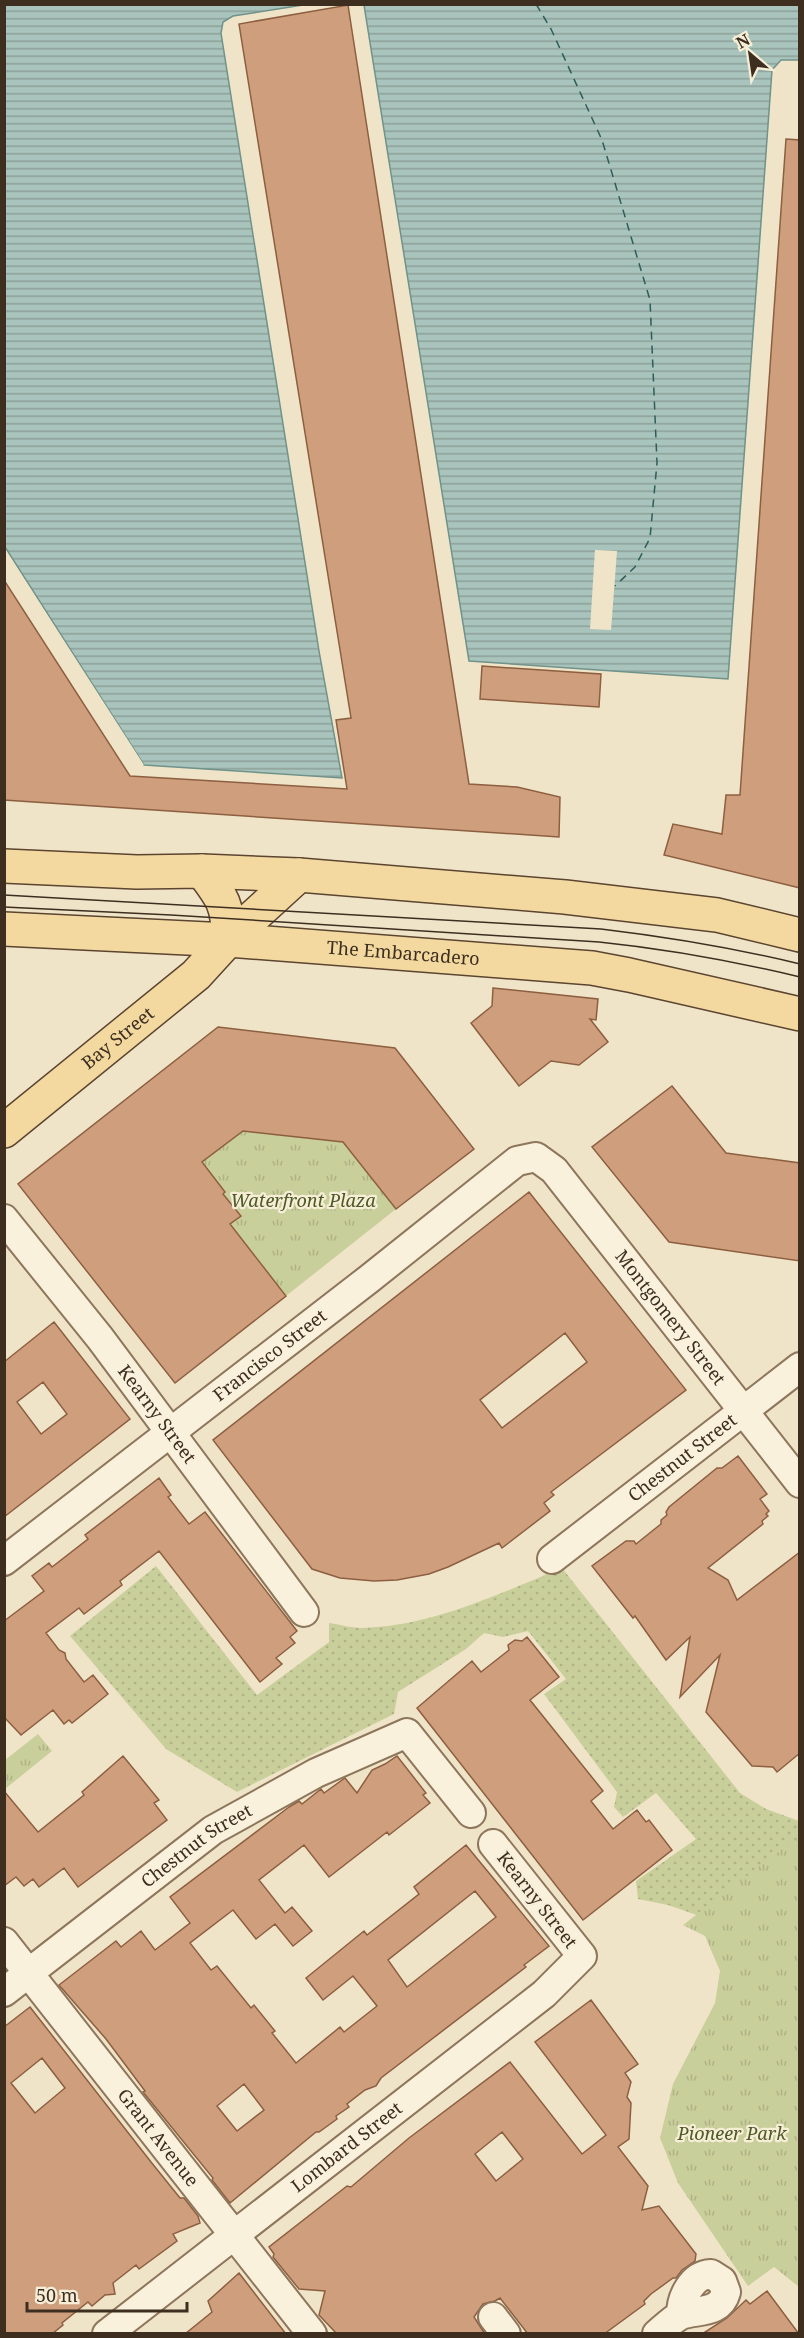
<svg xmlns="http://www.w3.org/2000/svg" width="804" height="2338" viewBox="0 0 804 2338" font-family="'Noto Serif',serif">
	<defs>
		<pattern id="grass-dots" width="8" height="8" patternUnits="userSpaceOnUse" patternTransform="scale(1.5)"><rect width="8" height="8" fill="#c9cf9b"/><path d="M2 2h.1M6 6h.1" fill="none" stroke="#aeb285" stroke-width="1.8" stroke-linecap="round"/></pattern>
		<pattern id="park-tufts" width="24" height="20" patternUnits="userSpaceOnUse" patternTransform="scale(1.5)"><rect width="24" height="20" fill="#c9cf9b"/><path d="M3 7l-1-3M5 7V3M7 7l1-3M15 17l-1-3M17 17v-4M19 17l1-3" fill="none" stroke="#aeb285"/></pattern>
		<pattern id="water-rules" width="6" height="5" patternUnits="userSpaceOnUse" patternTransform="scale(1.5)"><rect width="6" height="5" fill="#a9c4bc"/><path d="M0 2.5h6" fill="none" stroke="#8ba098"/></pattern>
	</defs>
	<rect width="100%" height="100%" fill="#f0e4c8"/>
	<!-- grass -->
	<path fill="url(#grass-dots)" d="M 156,1566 L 257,1695 L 329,1642 L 329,1623 C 339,1624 350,1628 361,1628 C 431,1627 498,1594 562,1568 L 740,1793 L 766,1809 L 799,1821 L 800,2145 L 736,2011 L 714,1921 L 668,1905 L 638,1899 L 636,1881 L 696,1839 L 656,1793 L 623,1817 L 614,1807 L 617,1792 L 544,1694 L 566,1679 L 528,1631 L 503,1637 L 484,1633 L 466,1649 L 398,1692 L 394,1714 L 237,1792 L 166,1749 L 70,1636 Z"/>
	<!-- park -->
	<path fill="url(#park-tufts)" d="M 243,1131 L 343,1142 L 396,1209 L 286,1296 L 230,1224 L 240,1215 L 228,1199 L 217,1207 L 213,1202 L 225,1191 L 201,1163 Z
		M 38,1734 L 52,1751 L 5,1789 L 5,1760 Z
		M 799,1836 L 799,2287 L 774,2267 L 748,2286 L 678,2183 L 660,2138 L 673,2084 L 715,2003 L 720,1971 L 705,1936 L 683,1925 Z"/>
	<!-- water -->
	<path fill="url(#water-rules)" stroke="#6f938a" stroke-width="1.5" d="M 5,4 L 303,5 L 233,16 L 223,22 L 221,33 L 319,651 L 342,778 L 144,765 L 5,547 Z
		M 364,5 L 799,5 L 799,60 L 781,60 L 772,70 L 728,679 L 469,661 Z"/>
	<!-- pier -->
	<path fill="#f0e4c8" d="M 5,549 L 144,765 L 141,765 L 4,553 Z
		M 595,550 L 617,551 L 611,630 L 590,629 Z"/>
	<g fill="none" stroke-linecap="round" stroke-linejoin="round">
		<!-- ferry -->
		<path stroke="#2f5d5a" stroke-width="1.5" stroke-dasharray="8 6" stroke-linecap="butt" d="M 536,4 L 551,29 L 602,140 L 650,300 L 657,463 L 650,538 L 635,567 L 615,586"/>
	</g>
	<!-- building -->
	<path fill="#cf9f7d" stroke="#8d5f41" stroke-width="1.5" fill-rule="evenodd" d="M 348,5 L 469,784 L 517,787 L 560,797 L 559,837 L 4,800 L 4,580 L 130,776 L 347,789 L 336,720 L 351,718 L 239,24 Z
		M 786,139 L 800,140 L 800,888 L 664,855 L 673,824 L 722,834 L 726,795 L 740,795 Z
		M 482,666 L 601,674 L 599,707 L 480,699 Z
		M 493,988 L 598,999 L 596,1020 L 590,1019 L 608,1042 L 579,1065 L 551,1061 L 519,1086 L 471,1023 L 492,1006 Z
		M 218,1027 L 395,1048 L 474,1149 L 396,1209 L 343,1142 L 243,1131 L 202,1162 L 225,1192 L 223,1194 L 241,1216 L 230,1224 L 286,1296 L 175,1383 L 18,1184 Z
		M 672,1086 L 726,1153 L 800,1163 L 800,1261 L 669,1242 L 592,1147 Z
		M 529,1192 L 686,1390 L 551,1492 L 554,1495 L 544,1503 L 550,1511 L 502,1548 L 499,1543 L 448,1567 L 429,1574 L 397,1580 L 374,1581 L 340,1578 L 312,1569 L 213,1440 ZM 565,1333 L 587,1362 L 502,1428 L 480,1400 Z
		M 54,1322 L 130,1419 L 4,1517 L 4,1362 ZM 43,1382 L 67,1414 L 41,1434 L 17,1402 Z
		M 738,1456 L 767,1494 L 760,1499 L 769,1511 L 766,1514 L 768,1516 L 762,1521 L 763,1524 L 708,1568 L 728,1580 L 737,1600 L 800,1552 L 800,1753 L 777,1772 L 773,1767 L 752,1766 L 706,1712 L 720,1655 L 680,1697 L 690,1637 L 666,1660 L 635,1616 L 633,1618 L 592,1566 L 626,1541 L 634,1541 L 636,1544 L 661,1524 L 661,1520 L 667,1515 L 666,1512 L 669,1507 L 717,1468 L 722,1468 Z
		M 159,1478 L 171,1495 L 168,1497 L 189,1524 L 205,1512 L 297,1631 L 290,1637 L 295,1643 L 276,1658 L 282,1664 L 260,1682 L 159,1551 L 120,1581 L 122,1585 L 84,1614 L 79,1608 L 46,1633 L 59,1650 L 65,1653 L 66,1659 L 84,1682 L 93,1675 L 108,1694 L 72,1723 L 69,1720 L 64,1724 L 53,1710 L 21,1735 L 4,1717 L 4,1621 L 44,1591 L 32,1576 L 49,1563 L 52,1567 L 88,1539 L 85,1535 Z
		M 527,1637 L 559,1677 L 530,1700 L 603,1791 L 591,1801 L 613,1829 L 637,1810 L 646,1822 L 649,1820 L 672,1850 L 583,1920 L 417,1708 L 472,1661 L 481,1672 L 509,1650 L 508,1645 L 515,1640 L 522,1641 Z
		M 123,1756 L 159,1800 L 154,1803 L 167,1820 L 78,1887 L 64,1868 L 39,1887 L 33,1879 L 24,1886 L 16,1877 L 4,1886 L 4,1791 L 38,1832 L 84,1795 L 82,1792 Z
		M 397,1756 L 426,1793 L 423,1795 L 430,1803 L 389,1835 L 387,1832 L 329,1877 L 304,1845 L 259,1880 L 285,1913 L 292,1907 L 312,1931 L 293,1946 L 275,1924 L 256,1939 L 233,1910 L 190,1943 L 211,1970 L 217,1966 L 251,2008 L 254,2005 L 275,2031 L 272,2033 L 296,2063 L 340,2027 L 344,2032 L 377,2006 L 353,1976 L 323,2000 L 306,1978 L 364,1931 L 367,1935 L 419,1894 L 414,1887 L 466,1845 L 549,1946 L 524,1965 L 526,1967 L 381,2078 L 376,2086 L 365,2090 L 347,2104 L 349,2107 L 336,2116 L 337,2119 L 319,2132 L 316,2132 L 230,2203 L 212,2180 L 213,2178 L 143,2092 L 145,2091 L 106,2039 L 59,1985 L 116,1941 L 121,1947 L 141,1931 L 155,1950 L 190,1923 L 170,1897 L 289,1807 L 299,1801 L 302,1804 L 321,1789 L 324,1793 L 345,1778 L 357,1793 L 372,1770 L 385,1764 ZM 475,1891 L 496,1917 L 407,1987 L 388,1960 ZM 244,2084 L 264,2110 L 237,2131 L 217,2106 Z
		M 591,2000 L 638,2064 L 625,2073 L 631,2082 L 627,2097 L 631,2103 L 629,2139 L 618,2147 L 648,2186 L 642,2210 L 659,2206 L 696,2254 L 695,2261 L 682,2270 L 676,2278 L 673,2278 L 651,2294 L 644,2301 L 645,2304 L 604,2334 L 528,2334 L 500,2298 L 495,2301 L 483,2304 L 474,2317 L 485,2334 L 337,2334 L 319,2315 L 325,2291 L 299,2289 L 273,2257 L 274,2254 L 269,2247 L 347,2186 L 351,2187 L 409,2138 L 510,2062 L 582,2154 L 606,2135 L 535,2042 ZM 502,2132 L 523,2159 L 496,2181 L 475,2154 Z
		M 30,2007 L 151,2162 L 180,2198 L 184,2198 L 198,2216 L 200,2223 L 173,2234 L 177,2241 L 139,2269 L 136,2265 L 113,2283 L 115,2294 L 105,2295 L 92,2306 L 88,2302 L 62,2323 L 63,2325 L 52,2334 L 4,2334 L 4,2027 ZM 42,2058 L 65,2088 L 35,2113 L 11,2083 Z
		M 239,2273 L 286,2334 L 185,2334 L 212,2312 L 208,2301 Z
		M 767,2291 L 799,2334 L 702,2334 L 727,2318 L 746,2300 L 750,2304 Z"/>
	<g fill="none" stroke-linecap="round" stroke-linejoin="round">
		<defs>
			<g id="minor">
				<path id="s1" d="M 4,1219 L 100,1338 L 304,1612"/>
				<path id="s2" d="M 552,1559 L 800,1367"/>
				<path id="s3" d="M 4,1561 L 369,1279 L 517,1161 L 536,1157 L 554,1170 L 800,1483"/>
				<path id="s4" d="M 4,1942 L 312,2334"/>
				<path id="s5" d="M 4,1992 L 213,1830 L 316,1773 L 407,1733 L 471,1813"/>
				<path d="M 493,2317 L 506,2334"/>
				<path id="s6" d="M 107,2334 L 544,1994 L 582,1956 L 493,1844"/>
				<path d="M 657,2334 C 664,2328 673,2319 681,2315 C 696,2309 720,2315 726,2292 L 722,2281 L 711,2274 C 692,2275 681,2297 681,2315"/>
			</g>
			<g id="major">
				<path d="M 4,866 L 137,872 L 202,871 L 299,875 L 565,897 L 717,915 L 800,935"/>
				<path d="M 202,871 C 222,897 229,906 228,940"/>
				<path id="s7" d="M 4,929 L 228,940 L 592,968 L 629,975 L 800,1014"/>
				<path id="s8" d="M 4,1131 L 196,975 L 228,940 L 299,875"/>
			</g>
		</defs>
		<!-- minor casing -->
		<use href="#minor" stroke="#8d765c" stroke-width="32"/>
		<!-- major casing -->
		<use href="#major" stroke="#5b4430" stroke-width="36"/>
		<!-- minor -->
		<use href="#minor" stroke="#faf1dc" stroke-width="28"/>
		<!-- major -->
		<use href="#major" stroke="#f3d9a0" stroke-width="33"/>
		<!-- tram -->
		<path stroke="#3d2e20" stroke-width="1.5" d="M 4,895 L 601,929 C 668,937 734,948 800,964
			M 4,907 L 171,915 L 599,942 C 667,949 733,961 800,977"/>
	</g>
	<g text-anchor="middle" stroke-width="4.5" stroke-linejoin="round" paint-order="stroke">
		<!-- street labels -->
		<g font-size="18" fill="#3d2e20" stroke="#f7eed8">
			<text dy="6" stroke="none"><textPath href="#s7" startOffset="400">The Embarcadero</textPath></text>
			<text dy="6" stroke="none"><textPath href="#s8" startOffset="147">Bay Street</textPath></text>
			<text dy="6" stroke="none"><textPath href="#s3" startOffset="880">Montgomery Street</textPath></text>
			<text dy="6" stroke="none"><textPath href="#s3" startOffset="336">Francisco Street</textPath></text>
			<text dy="6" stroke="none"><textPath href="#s1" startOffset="248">Kearny Street</textPath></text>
			<text dy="6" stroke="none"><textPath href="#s2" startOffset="165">Chestnut Street</textPath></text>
			<text dy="6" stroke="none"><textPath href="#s5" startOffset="242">Chestnut Street</textPath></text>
			<text transform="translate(537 1900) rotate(52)" y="6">Kearny Street</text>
			<text dy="6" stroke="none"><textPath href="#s4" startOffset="249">Grant Avenue</textPath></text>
			<text dy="6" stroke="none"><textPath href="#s6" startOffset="304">Lombard Street</textPath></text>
		</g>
		<!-- park labels -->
		<g font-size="18" font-style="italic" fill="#4d5a26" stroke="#f7eed8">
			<text x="303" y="1207">Waterfront Plaza</text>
			<text x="732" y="2140">Pioneer Park</text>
		</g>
	</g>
	<!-- border -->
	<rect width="804" height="2338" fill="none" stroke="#3d2e20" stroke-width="12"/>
	<!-- north arrow -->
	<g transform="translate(750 54) rotate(331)" stroke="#f7eed8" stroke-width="4.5" paint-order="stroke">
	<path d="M0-4.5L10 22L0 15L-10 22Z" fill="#3d2e20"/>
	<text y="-9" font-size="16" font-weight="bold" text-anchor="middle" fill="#3d2e20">N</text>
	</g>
	<!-- scale -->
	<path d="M27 2302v9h160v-9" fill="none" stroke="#3d2e20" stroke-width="3"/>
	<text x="36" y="2302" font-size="18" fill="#3d2e20" stroke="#f7eed8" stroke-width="4.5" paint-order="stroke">50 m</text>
</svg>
